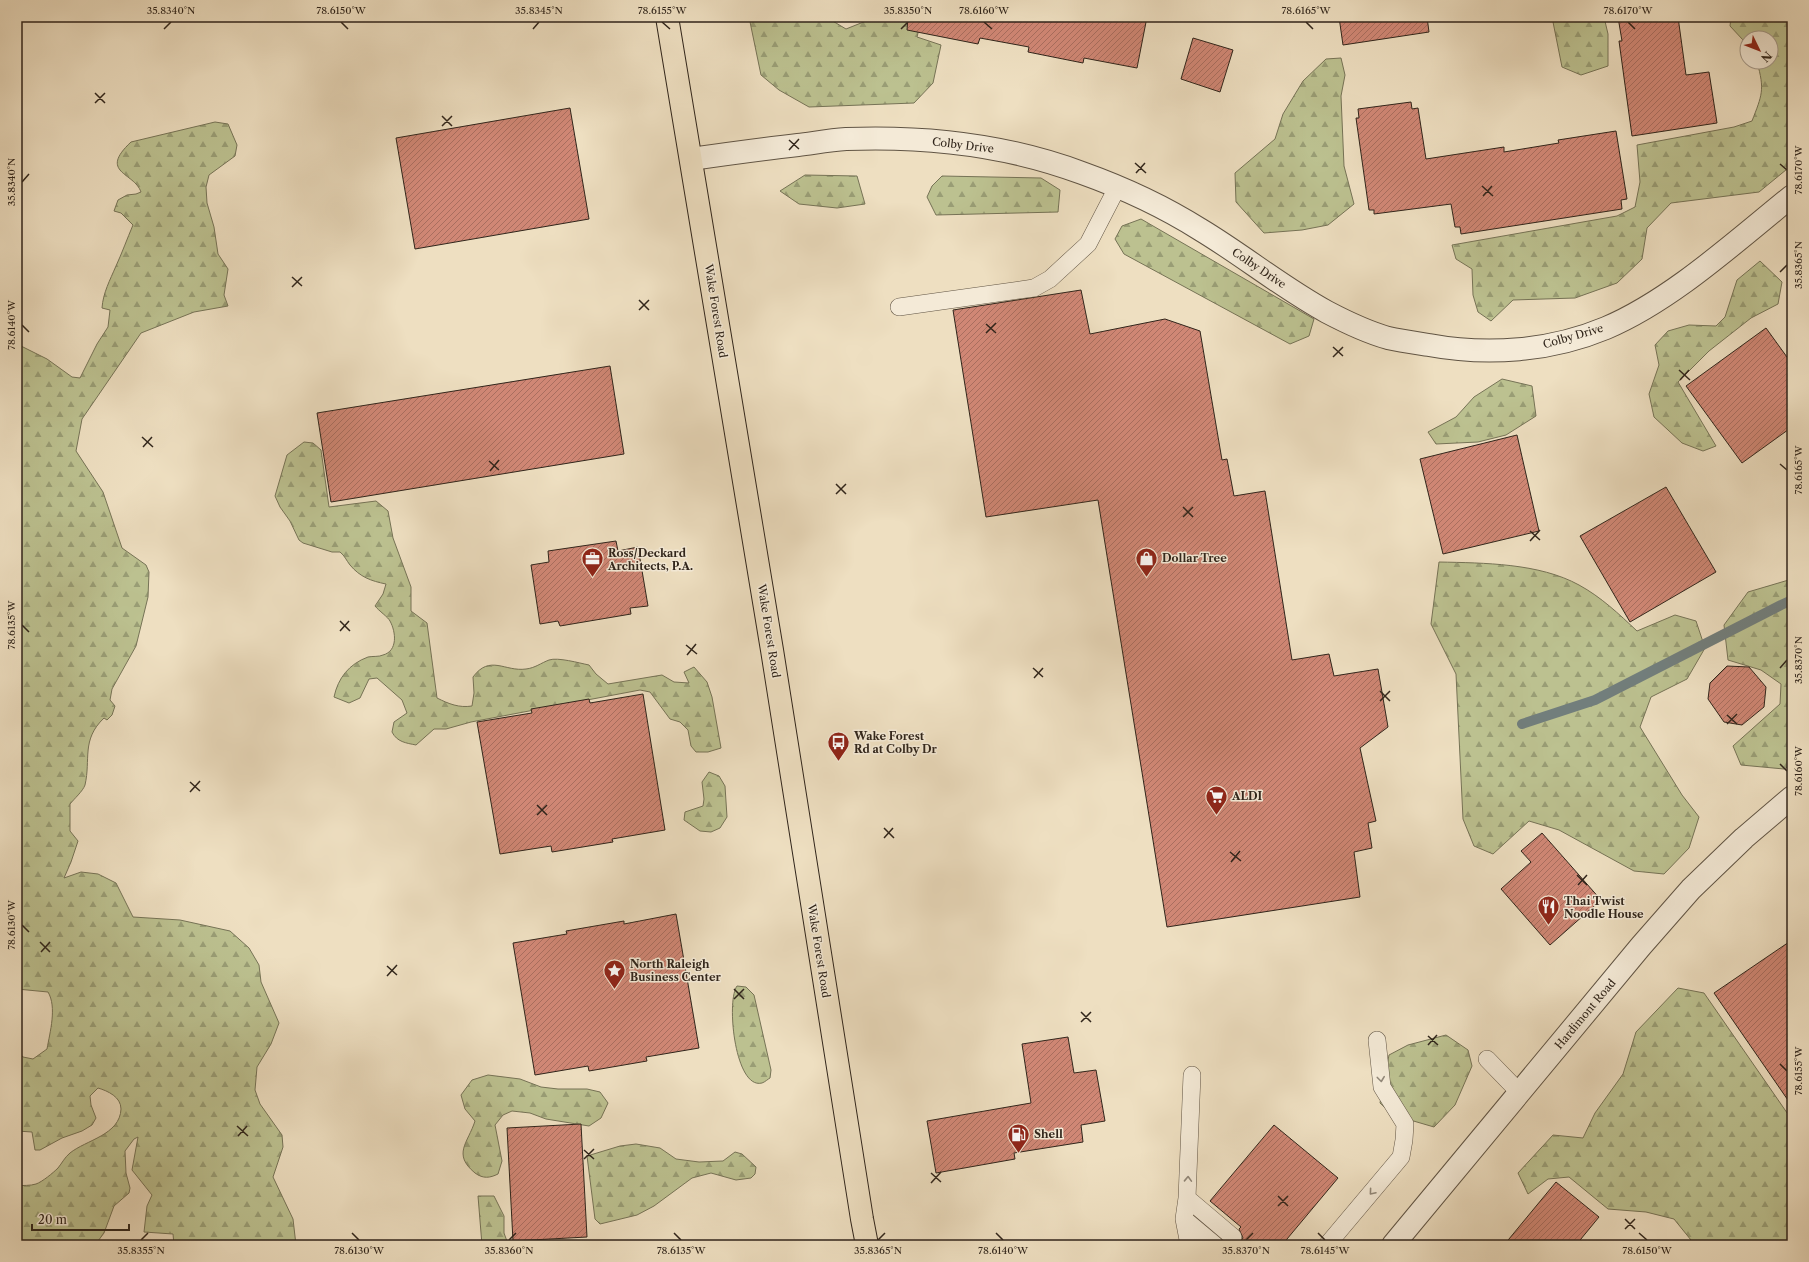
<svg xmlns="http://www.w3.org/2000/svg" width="1809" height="1262" viewBox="0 0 1809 1262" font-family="'Libre Caslon Text',serif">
	<defs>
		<pattern id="forest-firs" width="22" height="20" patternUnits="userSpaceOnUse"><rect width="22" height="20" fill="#bcc190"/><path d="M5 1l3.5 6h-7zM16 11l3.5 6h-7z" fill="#999d75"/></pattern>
		<pattern id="building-hatch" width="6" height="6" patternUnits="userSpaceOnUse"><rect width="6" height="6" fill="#d08775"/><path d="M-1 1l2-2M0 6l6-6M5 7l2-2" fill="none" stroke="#a96e5f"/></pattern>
	</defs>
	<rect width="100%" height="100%" fill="#eedfc1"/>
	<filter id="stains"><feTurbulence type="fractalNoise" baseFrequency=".005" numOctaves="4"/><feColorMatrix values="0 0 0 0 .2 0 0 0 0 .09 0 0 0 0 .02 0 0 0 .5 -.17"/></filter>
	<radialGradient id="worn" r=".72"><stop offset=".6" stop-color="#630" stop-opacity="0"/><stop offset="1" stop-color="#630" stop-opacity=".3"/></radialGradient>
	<!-- forest -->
	<path fill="url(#forest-firs)" stroke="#767356" d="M 749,17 L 826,17 L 846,29 L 876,17 L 922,17 L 917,37 L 941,45 L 933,83 L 914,103 L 809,107 L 779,90 L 761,75 Z
		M 1552,17 L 1604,17 L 1608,34 L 1608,66 L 1581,75 L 1562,67 Z
		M 1731,17 L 1792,17 L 1792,165 L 1759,192 L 1671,203 L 1647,228 L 1642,259 L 1617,283 L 1575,298 L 1513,300 L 1491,321 L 1478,312 L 1473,295 L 1472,269 L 1456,259 L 1452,245 L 1617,216 L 1635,207 L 1640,182 L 1637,145 L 1734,127 L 1752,121 C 1762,95 1765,90 1757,62 L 1771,62 L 1771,38 L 1747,38 L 1747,41 L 1743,40 L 1730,26 Z
		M 1341,58 L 1345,75 L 1341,96 L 1344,166 L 1354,204 L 1328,225 L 1302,230 L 1264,233 L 1236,202 L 1235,173 L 1275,139 L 1283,114 L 1303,81 L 1326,59 Z
		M 215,122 L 228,124 L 237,145 L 235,156 L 209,175 L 206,187 L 207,203 L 214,227 L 218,254 L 228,269 L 224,295 L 228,306 L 194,312 L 141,333 L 82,419 L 76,451 L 103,492 L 122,548 L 146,565 L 149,572 L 148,597 L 136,646 L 112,689 L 110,700 L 115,706 L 112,715 L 107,720 L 104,718 C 81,740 91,759 85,785 C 83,791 74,799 70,804 L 70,831 L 78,841 L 71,862 L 64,878 L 81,872 L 98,874 L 116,883 L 133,917 L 180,920 L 230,931 L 249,948 L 259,965 L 261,982 L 279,1023 L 271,1044 L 257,1067 L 255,1090 L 260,1104 L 282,1135 L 283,1147 L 273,1177 L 293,1219 L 296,1245 L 174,1245 L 173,1234 L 144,1232 L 147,1206 L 152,1195 L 132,1170 L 138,1137 L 134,1139 L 125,1151 L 126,1173 L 130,1188 L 129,1193 L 114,1206 L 104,1233 L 95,1245 L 17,1245 L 17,1186 C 23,1185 30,1186 36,1184 C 42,1182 53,1173 58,1168 C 62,1163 65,1157 70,1153 C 86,1140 120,1135 121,1109 C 121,1097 108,1091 98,1088 L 90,1096 L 91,1105 L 96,1118 L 92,1125 L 82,1131 L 62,1138 L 40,1150 L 35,1150 L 32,1132 L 17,1131 L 17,1050 L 23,1057 L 33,1059 L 47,1049 C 50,1032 57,1007 48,992 L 17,989 L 17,344 L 47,359 L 72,377 L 80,378 L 97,344 L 108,327 L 110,310 L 102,308 C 103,293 110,280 116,266 C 122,253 127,239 133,225 L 121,213 L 114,211 L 118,200 L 127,195 L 136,194 L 141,192 C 134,172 98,173 131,142 Z
		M 805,175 L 857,176 L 865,204 L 837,208 L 799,204 L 780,191 Z
		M 942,176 L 1041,178 L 1060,190 L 1058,212 L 936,215 L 927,197 L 932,186 Z
		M 1141,219 L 1314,319 L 1309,336 L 1290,344 L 1124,254 L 1115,239 L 1122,226 Z
		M 1760,261 L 1782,282 L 1778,304 L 1751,318 L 1709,351 L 1678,382 L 1716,446 L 1703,451 L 1682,443 L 1654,417 L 1649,394 L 1659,365 L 1655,345 L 1668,331 L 1689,325 L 1716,326 L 1725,317 L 1737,280 Z
		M 1502,379 L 1532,386 L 1536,416 L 1506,435 L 1478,442 L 1436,444 L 1428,432 L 1456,417 L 1474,397 Z
		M 304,442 L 313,443 L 321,450 L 329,507 L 376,501 L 388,511 L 393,538 L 411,587 L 411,611 L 427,623 L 437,698 C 449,704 459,708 472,706 L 474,693 L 473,677 C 490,654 505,672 526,669 C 535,668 541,663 549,660 C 558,657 579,663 589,665 L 596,674 L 608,684 L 662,675 L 674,682 L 689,683 L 684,672 L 694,667 L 707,682 L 712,697 L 721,748 L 708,752 L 696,752 L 691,746 L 688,730 L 680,722 L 670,719 L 650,692 L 640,690 L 471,722 L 446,729 L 434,729 L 416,745 C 406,743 397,742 392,732 L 394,722 L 407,713 L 402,700 L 377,678 L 369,679 L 360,698 L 349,703 L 334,697 C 338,678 349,664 368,657 C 373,656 379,657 383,655 C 398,651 396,632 390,621 C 388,617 379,611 375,606 L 383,594 L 386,584 C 371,581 360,577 350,565 C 346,560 345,556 340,552 L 332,552 L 303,543 L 299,540 L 290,521 L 280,507 L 275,496 L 287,455 Z
		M 1439,562 C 1484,563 1539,563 1579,585 C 1601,597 1619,614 1637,631 L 1675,615 L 1696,621 L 1705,648 L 1687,679 L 1651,697 L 1640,727 L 1682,795 L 1699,817 L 1689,848 L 1664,874 L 1634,871 L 1559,830 L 1529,821 L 1493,854 L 1474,846 L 1463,819 L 1456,674 L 1431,624 Z
		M 1792,579 L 1792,764 L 1784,769 L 1741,765 L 1733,746 L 1780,704 L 1781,684 L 1761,670 L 1728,660 L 1724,625 L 1748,592 Z
		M 709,772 L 719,776 L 725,786 L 727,817 L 720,828 L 711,832 L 700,831 L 684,820 L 685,812 L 703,806 L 704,799 L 702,782 Z
		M 737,986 L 746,987 L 754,995 L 771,1070 L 770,1078 C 768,1079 765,1082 762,1083 C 735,1090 726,1001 737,986 Z
		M 1678,988 L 1704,993 L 1792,1120 L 1792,1245 L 1695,1245 L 1674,1219 L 1646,1212 L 1608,1209 L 1569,1177 L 1548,1179 L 1528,1194 L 1518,1173 L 1553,1135 L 1583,1138 L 1595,1113 L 1623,1074 L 1636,1032 Z
		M 1446,1035 L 1468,1050 L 1472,1066 L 1455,1105 L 1434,1127 L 1393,1115 L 1380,1103 L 1389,1055 L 1408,1045 Z
		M 488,1075 L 520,1079 L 541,1087 L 558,1089 L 587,1089 L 600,1092 L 608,1103 L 601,1118 L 589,1126 L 546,1119 L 530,1113 L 512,1111 L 503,1115 L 495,1125 L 502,1161 L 498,1174 C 490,1178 483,1179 475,1173 C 452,1154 468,1143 475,1121 L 465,1109 L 461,1095 L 472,1080 Z
		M 636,1144 L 660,1148 L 676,1159 L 699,1162 L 723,1161 L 735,1152 L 742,1154 L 756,1167 L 755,1174 L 751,1178 L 736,1180 L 711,1173 L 692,1178 L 654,1206 L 637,1215 L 600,1224 L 595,1219 L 587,1156 L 620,1146 Z
		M 478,1196 L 494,1196 L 504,1216 L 504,1233 L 508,1244 L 515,1245 L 482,1245 Z"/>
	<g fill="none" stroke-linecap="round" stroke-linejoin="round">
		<!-- stream -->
		<path stroke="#727e7c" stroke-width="10" d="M 1522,724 L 1595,700 L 1781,605 L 1792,600"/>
	</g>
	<!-- building -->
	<path fill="url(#building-hatch)" stroke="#30251b" d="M 908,17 L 1147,17 L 1137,68 L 1084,58 L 1083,63 L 1028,52 L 1029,47 L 980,38 L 978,44 L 907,30 Z
		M 1339,17 L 1427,17 L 1429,32 L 1343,45 Z
		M 1618,17 L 1678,17 L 1686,75 L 1709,72 L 1717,123 L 1632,136 L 1619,41 L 1622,41 Z
		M 1193,38 L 1233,50 L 1220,92 L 1181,79 Z
		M 1411,102 L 1412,109 L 1418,108 L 1426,159 L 1504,147 L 1504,152 L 1559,143 L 1558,140 L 1616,131 L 1627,199 L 1621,200 L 1622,209 L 1461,234 L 1460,227 L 1455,227 L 1451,204 L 1374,214 L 1374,210 L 1369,210 L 1356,118 L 1359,118 L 1358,109 Z
		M 570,108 L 589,219 L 415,249 L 396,138 Z
		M 1081,290 L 1090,334 L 1165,319 L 1200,331 L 1222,460 L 1227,459 L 1234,496 L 1265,491 L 1292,660 L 1329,654 L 1334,676 L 1378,669 L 1388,727 L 1360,748 L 1376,821 L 1368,823 L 1372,848 L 1354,852 L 1360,897 L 1167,927 L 1098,500 L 986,517 L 953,310 Z
		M 1766,328 L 1792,364 L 1792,427 L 1742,463 L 1686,386 Z
		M 610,366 L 624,454 L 331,502 L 317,413 Z
		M 1517,435 L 1539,531 L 1443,554 L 1420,459 Z
		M 1666,487 L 1716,572 L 1630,622 L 1580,536 Z
		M 616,541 L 618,551 L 638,547 L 648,606 L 630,608 L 631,614 L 560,626 L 558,621 L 540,624 L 531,565 L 549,562 L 548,551 Z
		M 1727,666 L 1749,667 L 1766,687 L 1764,707 L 1742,725 L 1724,722 L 1708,699 L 1710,683 Z
		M 643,694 L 665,830 L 612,839 L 613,842 L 552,852 L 551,846 L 500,854 L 477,722 L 532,713 L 531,709 L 589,699 L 590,703 Z
		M 1542,833 L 1601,900 L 1550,945 L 1501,889 L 1531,862 L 1521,851 Z
		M 676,914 L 699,1048 L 646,1057 L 647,1061 L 589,1071 L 588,1066 L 535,1075 L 513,943 L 567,934 L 566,931 L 624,921 L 624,924 Z
		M 1792,940 L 1792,1106 L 1714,993 Z
		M 1068,1037 L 1074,1073 L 1096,1070 L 1105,1121 L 1081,1125 L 1083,1142 L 1014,1153 L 1015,1159 L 936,1173 L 927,1121 L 1031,1103 L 1022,1044 Z
		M 581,1124 L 587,1237 L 513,1241 L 507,1128 Z
		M 1274,1125 L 1338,1178 L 1282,1245 L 1238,1245 L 1243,1238 L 1239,1229 L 1241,1227 L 1210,1201 Z
		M 1556,1182 L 1599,1217 L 1576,1245 L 1504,1245 Z"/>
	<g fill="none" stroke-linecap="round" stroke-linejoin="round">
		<defs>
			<path id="service" d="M 899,307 L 1034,288 L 1050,279 L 1088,244 L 1118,186
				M 1487,1059 L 1519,1092
				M 1187,1198 L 1233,1237
				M 1184,1219 L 1215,1245
				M 1189,1245 L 1184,1219 L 1187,1198 L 1192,1075
				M 1327,1245 L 1401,1157 L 1404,1140 L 1405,1124 L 1382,1087 L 1377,1040"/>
			<path id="minor" d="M 691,159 C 726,154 762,149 798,145 C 814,143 830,140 846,139 C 925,136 1007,145 1082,173 C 1124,188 1163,206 1201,230 C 1244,256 1283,288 1327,312 C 1346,322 1367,332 1388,338 C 1401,341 1416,343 1429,345 C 1488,356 1551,351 1606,328 C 1672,300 1736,241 1792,196"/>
			<path id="tertiary" d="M 1393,1245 L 1641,946 L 1691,889 L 1744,838 L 1792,797"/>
			<path id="primary" d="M 667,17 L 772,650 L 862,1219 L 867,1245"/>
		</defs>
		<!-- service casing -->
		<use href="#service" stroke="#605444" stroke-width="18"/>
		<!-- minor casing -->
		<use href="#minor" stroke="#605444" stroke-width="24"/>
		<!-- tertiary casing -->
		<use href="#tertiary" stroke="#605444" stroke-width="24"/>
		<!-- primary casing -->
		<use href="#primary" stroke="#30251b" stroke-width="24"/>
		<!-- service -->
		<use href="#service" stroke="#f4ead7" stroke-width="17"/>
		<!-- minor -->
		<use href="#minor" stroke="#f4ead7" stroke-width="22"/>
		<!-- tertiary -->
		<use href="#tertiary" stroke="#f4ead7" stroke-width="22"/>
		<!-- primary -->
		<use href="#primary" stroke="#eedfc1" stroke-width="22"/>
	</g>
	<!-- one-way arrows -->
	<defs><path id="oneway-chevron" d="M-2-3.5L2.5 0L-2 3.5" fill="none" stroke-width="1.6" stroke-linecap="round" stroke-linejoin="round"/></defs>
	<g stroke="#928879">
		<use href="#oneway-chevron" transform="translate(1381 1079) rotate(83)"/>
		<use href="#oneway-chevron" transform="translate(1188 1179) rotate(-88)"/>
		<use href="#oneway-chevron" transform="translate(1372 1192) rotate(130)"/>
	</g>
	<!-- ticks -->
	<path fill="none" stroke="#30251b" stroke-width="1.5" d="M 341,22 L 348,29M 662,22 L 670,29M 984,22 L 992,29M 1306,22 L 1313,29M 1628,22 L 1635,29M 164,29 L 171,22M 533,29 L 539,22M 901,29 L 908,22M 95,93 L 105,103M 95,103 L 105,93M 442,116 L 452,126M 442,126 L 452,116M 789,140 L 799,149M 789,150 L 799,139M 1135,163 L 1146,173M 1780,164 L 1787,170M 1136,173 L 1145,163M 22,182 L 29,174M 1482,186 L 1493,196M 1483,196 L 1492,186M 1780,272 L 1787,265M 292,277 L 302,286M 292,287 L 302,277M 639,300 L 649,310M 639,310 L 649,300M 986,324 L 996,333M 22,325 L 29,332M 986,333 L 996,323M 1333,347 L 1343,356M 1333,357 L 1343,347M 1679,370 L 1690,380M 1680,380 L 1689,370M 142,437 L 153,447M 143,447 L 152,437M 489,461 L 499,470M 1780,464 L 1787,470M 490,471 L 499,460M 836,484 L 846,494M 836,494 L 846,484M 1183,507 L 1193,517M 1183,517 L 1193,507M 1530,531 L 1540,540M 1530,541 L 1540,530M 340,621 L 350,631M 22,625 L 29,632M 340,631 L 349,621M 686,645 L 697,654M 687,655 L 696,644M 1033,668 L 1043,677M 1780,668 L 1787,660M 1034,678 L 1043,668M 1380,691 L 1390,701M 1380,701 L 1390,691M 1727,715 L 1737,724M 1727,724 L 1737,714M 1780,764 L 1787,771M 190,782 L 200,791M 190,792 L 200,781M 537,805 L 547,815M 537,815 L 547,805M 884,828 L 894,838M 884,838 L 893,828M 1230,852 L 1241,861M 1231,862 L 1240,851M 1577,875 L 1587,885M 1578,885 L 1587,875M 22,925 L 29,932M 40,942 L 50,952M 41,952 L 50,942M 387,966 L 397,975M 387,976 L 397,965M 734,989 L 744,999M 734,999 L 744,989M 1081,1012 L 1091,1022M 1081,1022 L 1091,1012M 1428,1036 L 1438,1045M 1428,1045 L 1437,1035M 1780,1064 L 1787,1071M 237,1126 L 248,1136M 238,1136 L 247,1126M 584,1150 L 594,1159M 584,1159 L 594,1149M 931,1173 L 941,1182M 931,1183 L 941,1172M 1278,1196 L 1288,1206M 1278,1206 L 1288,1196M 1625,1219 L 1635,1229M 1625,1229 L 1635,1219M 352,1233 L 359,1240M 674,1233 L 681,1240M 996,1233 L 1003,1240M 1318,1233 L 1325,1240M 1639,1233 L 1647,1240M 141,1240 L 148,1233M 509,1240 L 516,1233M 878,1240 L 885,1233M 1246,1240 L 1253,1233"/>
	<!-- icons -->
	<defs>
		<symbol id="shop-pin" viewBox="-11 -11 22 30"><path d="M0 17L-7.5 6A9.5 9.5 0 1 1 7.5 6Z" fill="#8f2418" stroke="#f4ead7"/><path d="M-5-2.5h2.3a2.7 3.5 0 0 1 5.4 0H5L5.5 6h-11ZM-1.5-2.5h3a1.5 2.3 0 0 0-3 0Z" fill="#fff"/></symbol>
		<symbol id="office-pin" viewBox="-11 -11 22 30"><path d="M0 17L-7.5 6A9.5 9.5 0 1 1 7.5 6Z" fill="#8f2418" stroke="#f4ead7"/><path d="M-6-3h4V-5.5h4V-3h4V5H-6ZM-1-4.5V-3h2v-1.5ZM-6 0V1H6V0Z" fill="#fff"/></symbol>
		<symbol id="bus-pin" viewBox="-11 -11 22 30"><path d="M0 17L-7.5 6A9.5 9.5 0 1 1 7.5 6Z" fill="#8f2418" stroke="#f4ead7"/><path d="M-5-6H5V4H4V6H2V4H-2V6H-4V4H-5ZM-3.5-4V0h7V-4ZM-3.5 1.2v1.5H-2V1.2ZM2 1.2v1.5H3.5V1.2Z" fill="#fff"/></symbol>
		<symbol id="supermarket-pin" viewBox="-11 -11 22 30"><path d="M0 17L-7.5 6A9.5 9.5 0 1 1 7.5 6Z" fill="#8f2418" stroke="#f4ead7"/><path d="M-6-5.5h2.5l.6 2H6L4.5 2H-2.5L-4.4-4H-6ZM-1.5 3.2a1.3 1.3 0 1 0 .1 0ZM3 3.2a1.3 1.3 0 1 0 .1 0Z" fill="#fff"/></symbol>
		<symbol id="restaurant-pin" viewBox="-11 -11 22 30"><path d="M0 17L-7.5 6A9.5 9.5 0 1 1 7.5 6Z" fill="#8f2418" stroke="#f4ead7"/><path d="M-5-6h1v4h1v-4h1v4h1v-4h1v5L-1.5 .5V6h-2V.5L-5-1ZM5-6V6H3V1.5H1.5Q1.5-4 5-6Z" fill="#fff"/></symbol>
		<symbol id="sight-pin" viewBox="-11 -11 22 30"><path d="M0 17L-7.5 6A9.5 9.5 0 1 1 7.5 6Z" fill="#8f2418" stroke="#f4ead7"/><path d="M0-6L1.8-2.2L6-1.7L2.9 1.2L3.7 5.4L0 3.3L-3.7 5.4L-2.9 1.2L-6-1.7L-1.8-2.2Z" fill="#fff"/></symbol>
		<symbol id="fuel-pin" viewBox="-11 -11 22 30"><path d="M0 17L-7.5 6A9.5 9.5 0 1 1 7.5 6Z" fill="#8f2418" stroke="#f4ead7"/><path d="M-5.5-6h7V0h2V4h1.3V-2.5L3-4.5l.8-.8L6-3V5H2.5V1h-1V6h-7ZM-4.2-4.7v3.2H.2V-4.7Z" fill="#fff"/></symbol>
	</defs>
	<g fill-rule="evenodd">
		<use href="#shop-pin" x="1134" y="546" width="25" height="34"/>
		<use href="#office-pin" x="580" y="546" width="25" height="34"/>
		<use href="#bus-pin" x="826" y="730" width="25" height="34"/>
		<use href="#supermarket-pin" x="1204" y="784" width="25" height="34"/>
		<use href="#restaurant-pin" x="1536" y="894" width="25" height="34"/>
		<use href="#sight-pin" x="602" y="958" width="25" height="34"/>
		<use href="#fuel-pin" x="1006" y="1122" width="25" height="34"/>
	</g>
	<g text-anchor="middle" stroke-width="3" stroke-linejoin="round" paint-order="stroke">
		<!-- street labels -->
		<g font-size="11" fill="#30251b" stroke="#f4ead7">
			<text transform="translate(963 145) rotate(7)" y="4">Colby Drive</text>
			<text transform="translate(1259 268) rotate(34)" y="4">Colby Drive</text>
			<text transform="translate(716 311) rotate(81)" y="4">Wake Forest Road</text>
			<text transform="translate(1573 336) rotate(-16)" y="4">Colby Drive</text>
			<text transform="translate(769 631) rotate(81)" y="4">Wake Forest Road</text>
			<text transform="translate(819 951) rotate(81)" y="4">Wake Forest Road</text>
			<text transform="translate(1585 1014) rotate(-50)" y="4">Hardimont Road</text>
		</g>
		<!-- poi labels -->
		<g font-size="11" font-weight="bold" fill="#30251b" stroke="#f4ead7" text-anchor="start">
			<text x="608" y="557">Ross/Deckard<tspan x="608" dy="13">Architects, P.A.</tspan></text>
			<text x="1162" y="562">Dollar Tree</text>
			<text x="854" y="740">Wake Forest<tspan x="854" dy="13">Rd at Colby Dr</tspan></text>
			<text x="1232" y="800">ALDI</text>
			<text x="1564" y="905">Thai Twist<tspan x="1564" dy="13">Noodle House</tspan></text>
			<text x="630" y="968">North Raleigh<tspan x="630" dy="13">Business Center</tspan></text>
			<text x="1034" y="1138">Shell</text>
		</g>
	</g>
	<!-- margin -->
	<rect width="1809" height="1262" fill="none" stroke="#eedfc1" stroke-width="44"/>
	<!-- north arrow -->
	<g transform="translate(1759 50) rotate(133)"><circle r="19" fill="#f4ead7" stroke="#a69b8c"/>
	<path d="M0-3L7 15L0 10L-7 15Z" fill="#8f2418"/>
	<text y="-6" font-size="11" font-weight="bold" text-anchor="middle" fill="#30251b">N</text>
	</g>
	<!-- scale -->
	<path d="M32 1224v6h97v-6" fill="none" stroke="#30251b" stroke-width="2"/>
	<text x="38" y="1224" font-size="12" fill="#30251b" stroke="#f4ead7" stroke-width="3" paint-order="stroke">20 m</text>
	<rect x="22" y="22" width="1765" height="1218" fill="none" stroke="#30251b" stroke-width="1.5"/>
	<g font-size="10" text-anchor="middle" fill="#30251b">
		<text x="171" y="14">35.8340°N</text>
		<text x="341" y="14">78.6150°W</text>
		<text x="539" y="14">35.8345°N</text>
		<text x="662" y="14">78.6155°W</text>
		<text x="908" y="14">35.8350°N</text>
		<text x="984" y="14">78.6160°W</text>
		<text x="1306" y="14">78.6165°W</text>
		<text x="1628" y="14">78.6170°W</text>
		<text transform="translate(1798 170) rotate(-90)" y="4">78.6170°W</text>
		<text transform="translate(11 182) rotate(-90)" y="4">35.8340°N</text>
		<text transform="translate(1798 265) rotate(-90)" y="4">35.8365°N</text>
		<text transform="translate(11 325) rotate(-90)" y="4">78.6140°W</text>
		<text transform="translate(1798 470) rotate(-90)" y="4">78.6165°W</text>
		<text transform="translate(11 625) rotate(-90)" y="4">78.6135°W</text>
		<text transform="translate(1798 660) rotate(-90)" y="4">35.8370°N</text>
		<text transform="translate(1798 771) rotate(-90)" y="4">78.6160°W</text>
		<text transform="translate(11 925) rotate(-90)" y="4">78.6130°W</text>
		<text transform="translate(1798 1071) rotate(-90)" y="4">78.6155°W</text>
		<text x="141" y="1254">35.8355°N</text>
		<text x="359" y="1254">78.6130°W</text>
		<text x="509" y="1254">35.8360°N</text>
		<text x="681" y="1254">78.6135°W</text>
		<text x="878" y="1254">35.8365°N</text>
		<text x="1003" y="1254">78.6140°W</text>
		<text x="1246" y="1254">35.8370°N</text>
		<text x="1325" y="1254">78.6145°W</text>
		<text x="1647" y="1254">78.6150°W</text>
	</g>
	<rect width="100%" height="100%" filter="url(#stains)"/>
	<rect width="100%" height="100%" fill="url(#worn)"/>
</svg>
